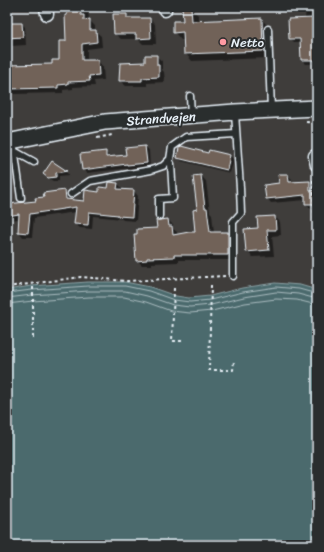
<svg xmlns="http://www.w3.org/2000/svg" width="324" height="552" viewBox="0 0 324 552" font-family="Sriracha,sans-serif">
	<rect width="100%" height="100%" fill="#3f3d3b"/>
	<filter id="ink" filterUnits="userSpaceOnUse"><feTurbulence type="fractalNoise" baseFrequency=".025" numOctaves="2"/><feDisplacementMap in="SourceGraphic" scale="8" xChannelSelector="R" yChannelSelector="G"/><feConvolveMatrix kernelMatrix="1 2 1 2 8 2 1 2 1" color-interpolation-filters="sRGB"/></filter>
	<g filter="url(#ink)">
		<!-- water -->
		<path fill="#4c6b6d" stroke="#8aa1a5" d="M 88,282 L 125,282 L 150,287 L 176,296 L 189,298 L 210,296 L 242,288 L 275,283 L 300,285 L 317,290 L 317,545 L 7,545 L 7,290 L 31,286 Z"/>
		<!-- shadow -->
		<path fill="#0007" d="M 68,7 L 88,7 L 89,20 L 95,26 L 95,31 L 101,36 L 102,47 L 87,49 L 87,61 L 98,61 L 103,67 L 104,80 L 94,81 L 95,86 L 73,87 L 73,89 L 63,90 L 63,93 L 14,94 L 8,88 L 7,66 L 7,18 L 9,18 L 12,21 L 13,24 L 22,24 L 25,27 L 26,45 L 11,46 L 12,66 L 53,65 L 60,61 L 67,42 Z
			M 191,7 L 209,7 L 192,9 L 198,15 L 198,21 L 261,19 L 269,27 L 270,58 L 192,61 L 185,53 L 184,40 L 181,40 L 174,32 L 184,22 Z
			M 306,7 L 317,7 L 317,64 L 306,64 L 302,60 L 301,42 L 294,42 L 290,38 L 305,19 Z
			M 126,15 L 131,19 L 150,19 L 155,24 L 156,44 L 143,44 L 138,39 L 121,39 L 115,34 Z
			M 156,56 L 162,61 L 162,70 L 164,72 L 165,82 L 147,83 L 147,86 L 126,86 L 120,81 Z
			M 145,147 L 149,150 L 150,167 L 132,168 L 131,168 L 87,173 L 83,169 L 105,152 L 109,156 L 109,158 L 127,156 Z
			M 209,154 L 230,156 L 234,160 L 230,173 L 181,161 L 178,157 Z
			M 52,162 L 66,172 L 69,175 L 59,176 L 59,181 L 53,181 L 48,178 Z
			M 287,175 L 292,179 L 293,183 L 310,182 L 314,186 L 315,191 L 317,191 L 317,209 L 311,209 L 306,204 L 306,200 L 271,203 L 267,198 L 280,184 Z
			M 201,176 L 206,181 L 210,212 L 212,214 L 214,233 L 228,233 L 233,238 L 233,260 L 179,260 L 179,262 L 152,263 L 152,265 L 142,265 L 137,260 L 158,228 L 168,220 L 173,225 L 173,229 L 177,232 L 177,235 L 197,233 Z
			M 118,184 L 122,188 L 122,190 L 134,191 L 138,196 L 136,221 L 123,220 L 122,219 L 93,216 L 92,229 L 80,228 L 75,224 L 76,212 L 34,218 L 32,237 L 23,237 L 19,232 L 20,219 L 7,220 L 7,198 L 10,197 L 14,202 L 14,204 L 37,202 L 45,198 L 65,191 L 69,196 L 69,200 L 85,202 L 100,193 Z
			M 275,217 L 280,222 L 281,235 L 272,236 L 274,256 L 253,257 L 247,252 Z"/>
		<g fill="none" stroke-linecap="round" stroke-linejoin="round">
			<!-- shore -->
			<path stroke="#aabbc0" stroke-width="1" d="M 7,293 L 32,290 L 88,286 L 125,286 L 149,291 L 174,300 L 190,302 L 210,300 L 243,292 L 276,287 L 299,289 L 317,294
				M 7,298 L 32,295 L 89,291 L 125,291 L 147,296 L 173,305 L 190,307 L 211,305 L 244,297 L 276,292 L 298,294 L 317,299
				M 7,304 L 33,301 L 89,297 L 124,297 L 146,302 L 171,311 L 190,313 L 212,311 L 245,303 L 276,299 L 297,300 L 317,305"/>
		</g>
		<!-- building -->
		<path fill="#716258" stroke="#e8f1f8" d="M 67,7 L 80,7 L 81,15 L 84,15 L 84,20 L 90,19 L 90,30 L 96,30 L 97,42 L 82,44 L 82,60 L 98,60 L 99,75 L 89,76 L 90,81 L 68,82 L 68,84 L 58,85 L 58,88 L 7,89 L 7,65 L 52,64 L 52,60 L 59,60 L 59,41 L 66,41 L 65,15 L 67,15 Z
			M 182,7 L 191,7 L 192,21 L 262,18 L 263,51 L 184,54 L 183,32 L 173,33 L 173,21 L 183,21 Z
			M 113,14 L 127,14 L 127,18 L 150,18 L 151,38 L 136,39 L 136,34 L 114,34 Z
			M 314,18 L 315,30 L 316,60 L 301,60 L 300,39 L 289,39 L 288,19 Z
			M 7,23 L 22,23 L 23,37 L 7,38 Z
			M 145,55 L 157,55 L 157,65 L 159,65 L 159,77 L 142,78 L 142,81 L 119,81 L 120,63 L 145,62 Z
			M 145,146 L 147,163 L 127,165 L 127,164 L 82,170 L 80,154 L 106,151 L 106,157 L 126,155 L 125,148 Z
			M 181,146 L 208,153 L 209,150 L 230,155 L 227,170 L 177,158 L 179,148 Z
			M 52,161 L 67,171 L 56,173 L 56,177 L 48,178 L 43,174 Z
			M 278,174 L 288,174 L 289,182 L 310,181 L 310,191 L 317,190 L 317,204 L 305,204 L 305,195 L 266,199 L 264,185 L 279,183 Z
			M 201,175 L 205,208 L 207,208 L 210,232 L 228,232 L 228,255 L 174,255 L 174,257 L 147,258 L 147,260 L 136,261 L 134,234 L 137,234 L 137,229 L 157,228 L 156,220 L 159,220 L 168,219 L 169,226 L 172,226 L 173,235 L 189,232 L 195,232 L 193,210 L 197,209 L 193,176 Z
			M 109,182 L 118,183 L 117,189 L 134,190 L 132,217 L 118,216 L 118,215 L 89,212 L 88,225 L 74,224 L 76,207 L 30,214 L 28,233 L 18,232 L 19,214 L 7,216 L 7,204 L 36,201 L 35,198 L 44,197 L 43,193 L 65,190 L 66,199 L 84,201 L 85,190 L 99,192 L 99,187 L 108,188 Z
			M 275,216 L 276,230 L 267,230 L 269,250 L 246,252 L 244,229 L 258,228 L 257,217 Z"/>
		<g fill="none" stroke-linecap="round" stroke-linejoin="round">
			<defs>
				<path id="service" d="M 268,29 L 271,110
					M 190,96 L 191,115
					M 13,141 L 21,198
					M 14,151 L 34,162
					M 71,194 L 90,181 L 151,170 L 163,166 L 170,159 L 172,147 L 186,137 L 236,134
					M 159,216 L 159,199 L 173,198 L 171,164 L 168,161
					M 233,276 L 233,222 L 241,213 L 240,188 L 235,113"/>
				<path id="minor" d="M 46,7 L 47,14
					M 165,7 L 165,10
					M 315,156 L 317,165"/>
				<path id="tertiary" d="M 7,142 L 105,122 L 235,112 L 317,108"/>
			</defs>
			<!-- service casing -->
			<use href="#service" stroke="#e8f1f8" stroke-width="9"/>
			<!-- minor casing -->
			<use href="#minor" stroke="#e8f1f8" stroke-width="15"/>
			<!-- tertiary casing -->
			<use href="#tertiary" stroke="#e8f1f8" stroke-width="18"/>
			<!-- path -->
			<path stroke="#e8f1f8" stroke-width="2" stroke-dasharray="3 3" stroke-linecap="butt" d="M 306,122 L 317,123
				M 97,138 L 112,135
				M 317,176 L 313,179 L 317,270
				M 211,285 L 209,370 L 233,370 L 234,361
				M 7,287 L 81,277 L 127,281 L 225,276
				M 174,288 L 172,341 L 184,341
				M 33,338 L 33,285"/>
			<!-- service -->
			<use href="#service" stroke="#2a2d2e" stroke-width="6"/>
			<!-- minor -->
			<use href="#minor" stroke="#2a2d2e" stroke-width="12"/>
			<!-- tertiary -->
			<use href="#tertiary" stroke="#2a2d2e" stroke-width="15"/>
		</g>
	</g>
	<!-- markers -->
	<circle fill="#ff9aa2" stroke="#2a2d2e" stroke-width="1.5" cx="223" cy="42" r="4"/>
	<g text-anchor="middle" stroke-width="4" stroke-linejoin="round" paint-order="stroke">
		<!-- poi labels -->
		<g font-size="13" fill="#e8f1f8" stroke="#2a2d2e" text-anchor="start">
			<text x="231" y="47">Netto</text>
		</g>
		<!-- street labels -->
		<g font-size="13" fill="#e8f1f8" stroke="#2a2d2e">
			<text transform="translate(161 118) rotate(-4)" y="5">Strandvejen</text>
		</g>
	</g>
	<!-- margin -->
	<rect width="324" height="552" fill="none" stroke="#2a2d2e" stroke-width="24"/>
	<rect x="12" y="12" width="300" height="528" fill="none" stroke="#e8f1f8" stroke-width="1.5" filter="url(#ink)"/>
</svg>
